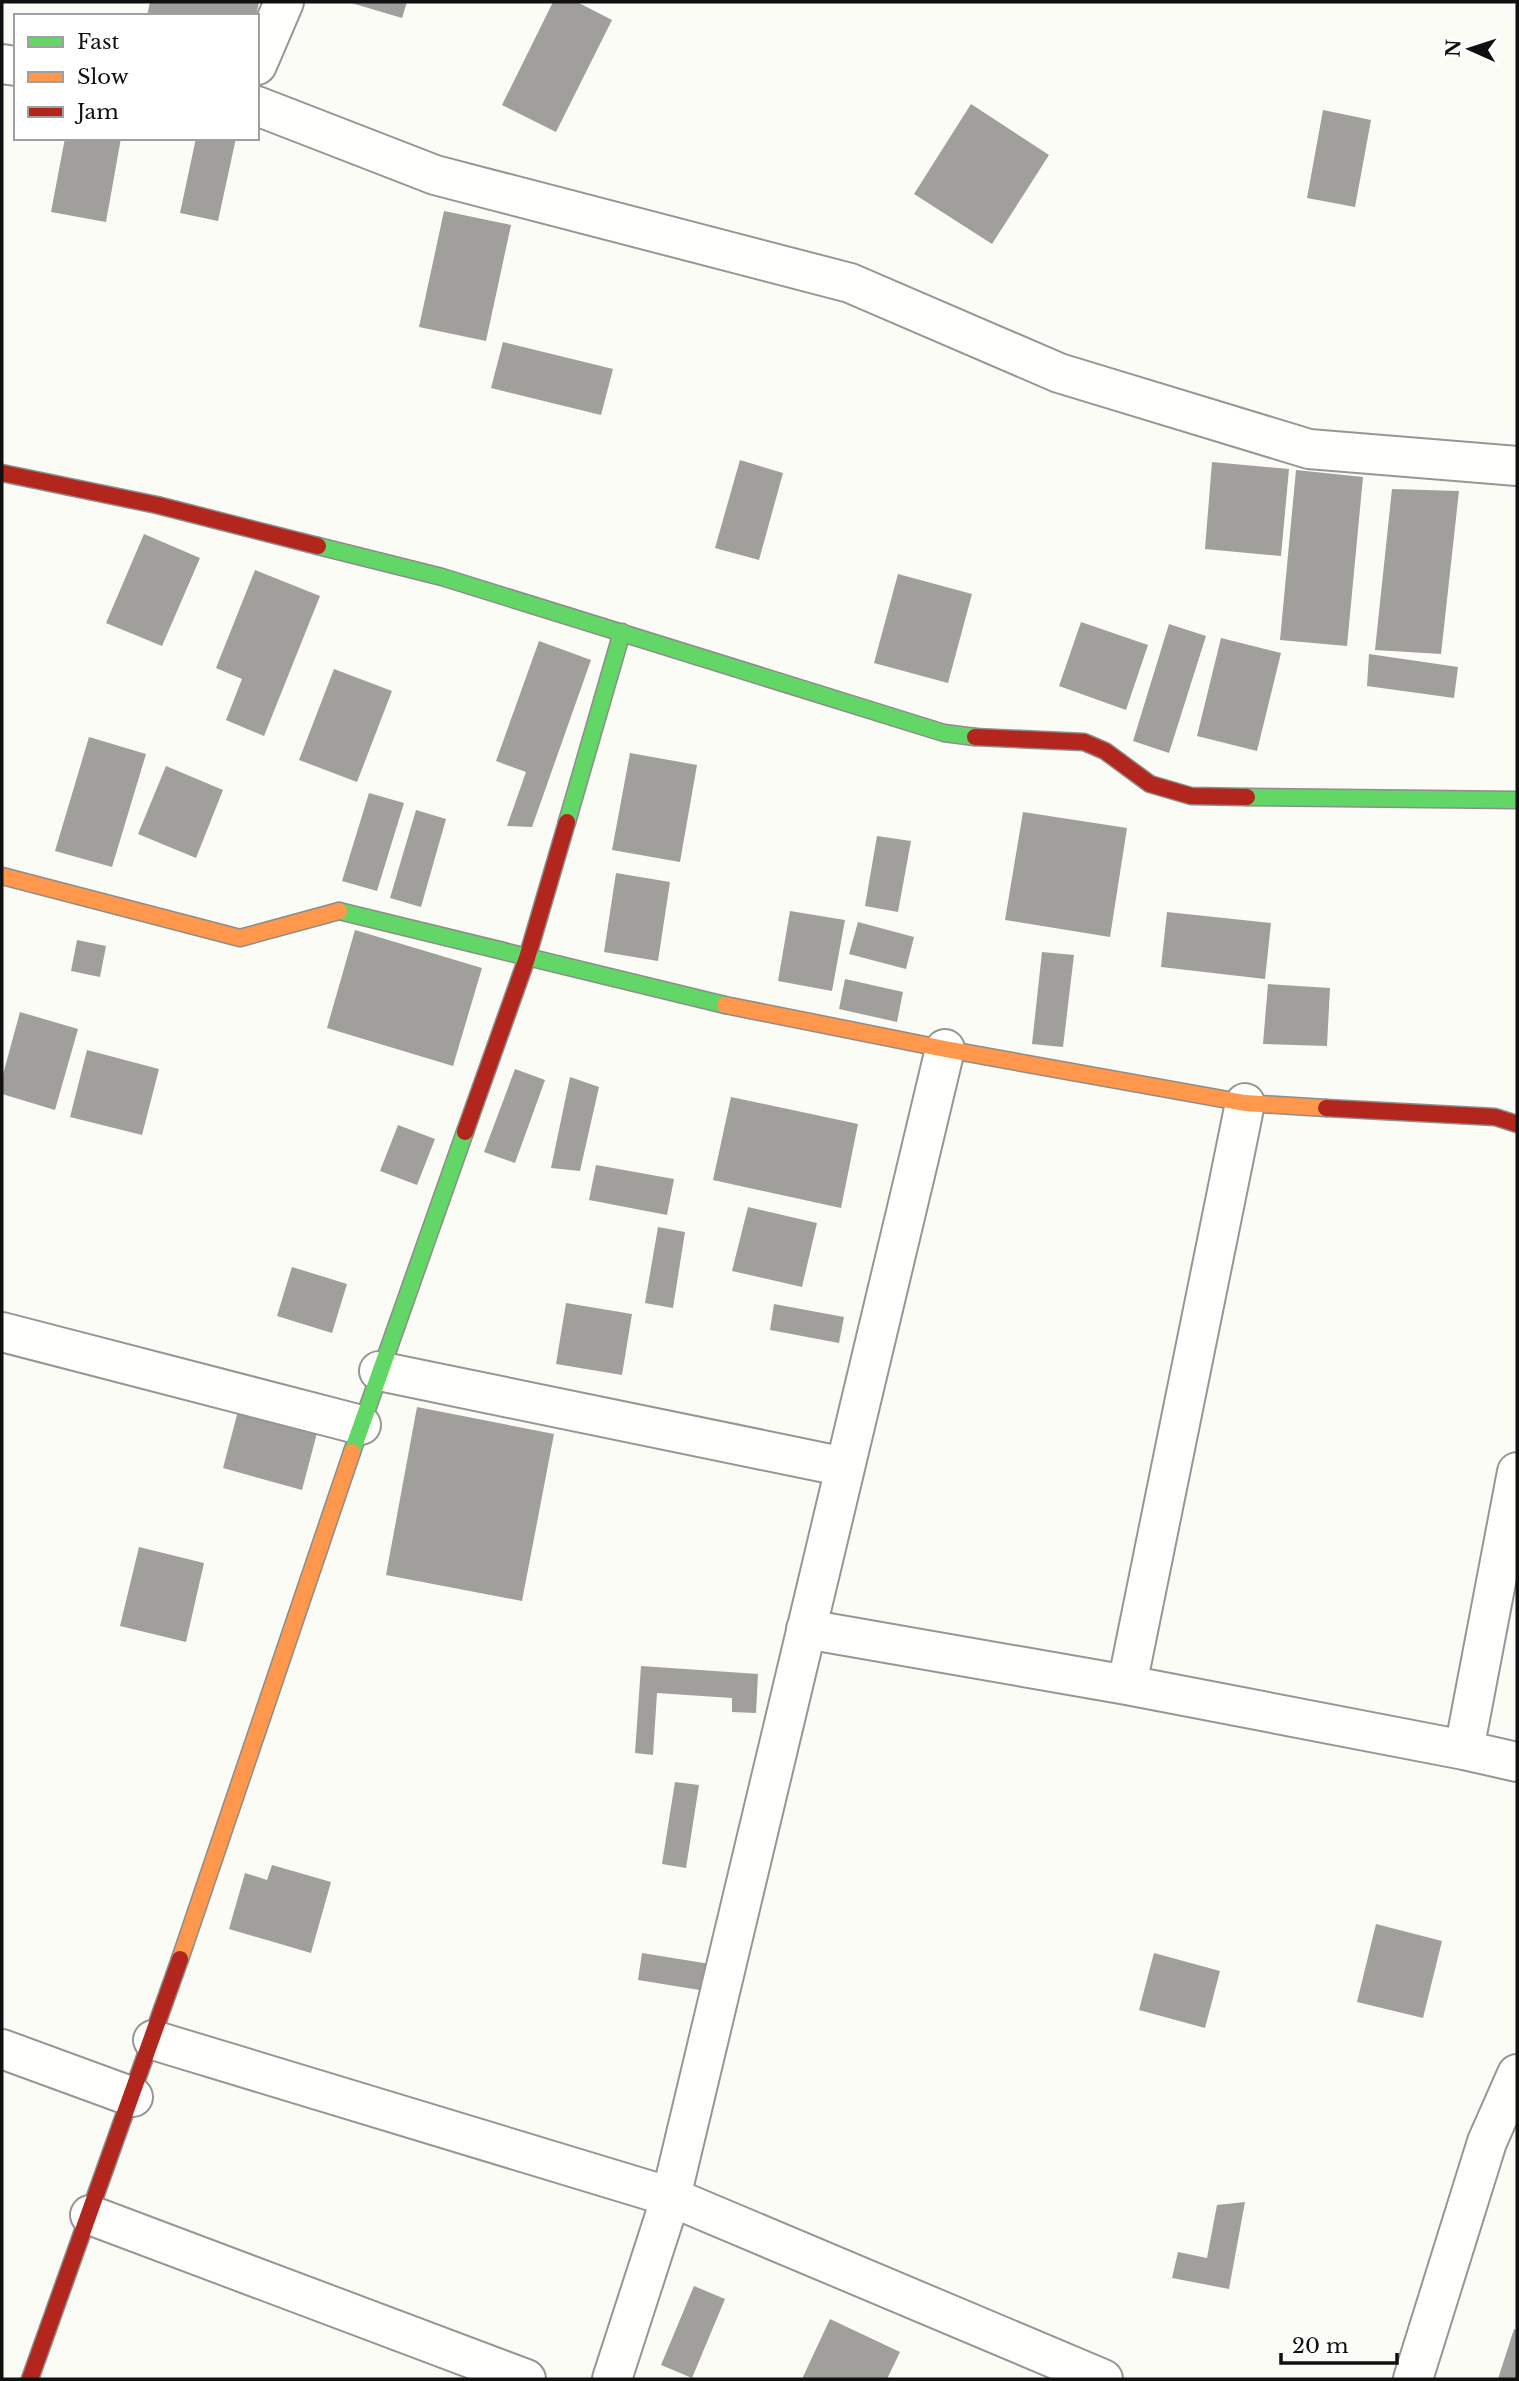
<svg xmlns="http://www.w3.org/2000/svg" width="1519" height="2381" viewBox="0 0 1519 2381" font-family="'Libre Baskerville',serif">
	<rect width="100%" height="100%" fill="#fcfcf6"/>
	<!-- building -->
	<path fill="#a09f9b" d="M 150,2 L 259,2 L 256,16 L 147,16 Z
		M 348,2 L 407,2 L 402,18 Z
		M 553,2 L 577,2 L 612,20 L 556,132 L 502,105 Z
		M 971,104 L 1049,155 L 992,244 L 914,194 Z
		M 1323,110 L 1371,120 L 1355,207 L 1307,198 Z
		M 65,138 L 121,138 L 106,222 L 51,212 Z
		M 196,138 L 236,138 L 218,221 L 180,213 Z
		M 444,211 L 511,225 L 486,341 L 419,327 Z
		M 503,342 L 613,369 L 601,415 L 491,388 Z
		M 740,460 L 783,473 L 759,560 L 715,548 Z
		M 1212,462 L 1289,469 L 1281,556 L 1205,549 Z
		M 1296,470 L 1363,477 L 1347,646 L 1280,640 Z
		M 1392,489 L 1459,491 L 1441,654 L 1375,650 Z
		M 144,534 L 200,558 L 162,646 L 106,623 Z
		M 255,570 L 320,596 L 264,736 L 226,720 L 242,679 L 216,668 Z
		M 898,574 L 972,594 L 948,683 L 874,663 Z
		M 1081,622 L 1148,645 L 1126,710 L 1059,686 Z
		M 1169,624 L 1206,636 L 1169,753 L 1133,741 Z
		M 1221,638 L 1281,653 L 1257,751 L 1197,736 Z
		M 539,641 L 591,660 L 532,827 L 507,826 L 526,772 L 496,761 Z
		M 1369,654 L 1458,667 L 1454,698 L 1367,686 Z
		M 334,669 L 392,691 L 357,782 L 299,760 Z
		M 89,737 L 146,754 L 112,867 L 55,851 Z
		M 630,753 L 697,765 L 680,862 L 612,850 Z
		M 166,766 L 223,790 L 196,858 L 138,834 Z
		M 369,793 L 404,803 L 377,891 L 342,881 Z
		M 416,810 L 446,819 L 421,907 L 390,898 Z
		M 1023,812 L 1127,828 L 1110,937 L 1005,920 Z
		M 877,836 L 911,841 L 898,912 L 865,906 Z
		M 616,873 L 670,882 L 658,961 L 604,952 Z
		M 790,911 L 845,920 L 832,991 L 778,981 Z
		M 1167,912 L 1271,923 L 1265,979 L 1161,967 Z
		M 858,922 L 914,937 L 906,969 L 849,954 Z
		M 355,930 L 482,968 L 453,1066 L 327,1028 Z
		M 77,940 L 106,946 L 100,977 L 71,971 Z
		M 1042,952 L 1074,955 L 1063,1047 L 1032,1044 Z
		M 845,979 L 903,992 L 897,1022 L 839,1009 Z
		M 1268,984 L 1330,988 L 1327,1046 L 1263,1044 Z
		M 20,1012 L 78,1029 L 55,1110 L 2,1094 L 2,1078 Z
		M 87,1050 L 159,1069 L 142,1135 L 70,1117 Z
		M 515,1069 L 545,1080 L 515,1163 L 484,1152 Z
		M 570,1077 L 599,1087 L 580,1171 L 551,1168 Z
		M 731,1097 L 858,1124 L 841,1208 L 713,1180 Z
		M 398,1125 L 435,1139 L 417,1185 L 380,1171 Z
		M 596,1165 L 674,1179 L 667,1215 L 589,1200 Z
		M 748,1207 L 817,1223 L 802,1287 L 732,1271 Z
		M 658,1227 L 685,1232 L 673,1308 L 645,1303 Z
		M 292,1267 L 347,1284 L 332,1333 L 277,1316 Z
		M 566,1303 L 632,1314 L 622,1375 L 556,1364 Z
		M 774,1304 L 844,1317 L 839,1343 L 770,1330 Z
		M 417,1407 L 554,1434 L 522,1601 L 386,1575 Z
		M 238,1411 L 317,1433 L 302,1490 L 223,1468 Z
		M 139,1547 L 204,1563 L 186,1642 L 120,1626 Z
		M 641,1666 L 758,1674 L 756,1713 L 732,1712 L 732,1698 L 657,1693 L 653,1755 L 635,1753 Z
		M 675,1782 L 699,1785 L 686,1868 L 662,1864 Z
		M 272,1865 L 331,1882 L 311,1953 L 229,1929 L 245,1873 L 267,1880 Z
		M 1376,1924 L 1442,1941 L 1423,2018 L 1357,2002 Z
		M 642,1953 L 716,1965 L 712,1992 L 638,1980 Z
		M 1154,1953 L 1220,1971 L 1205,2028 L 1139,2010 Z
		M 1245,2202 L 1229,2289 L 1172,2278 L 1178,2252 L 1207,2258 L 1217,2205 Z
		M 694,2286 L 725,2299 L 692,2378 L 661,2365 Z
		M 830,2319 L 900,2352 L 887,2379 L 802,2379 Z
		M 1514,2329 L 1517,2330 L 1517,2379 L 1498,2379 Z"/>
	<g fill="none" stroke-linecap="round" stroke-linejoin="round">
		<defs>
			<path id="street" d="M 2,64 L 16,66
				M 257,65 L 284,2
				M 257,106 L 435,175 L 850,283 L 1059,373 L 1309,449 L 1517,466
				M 2,1332 L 361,1425
				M 379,1371 L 845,1467
				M 1517,1472 L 1464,1750 L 1517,1762
				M 806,1629 L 1127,1685 L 1464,1750
				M 1127,1685 L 1245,1103
				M 153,2040 L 671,2197 L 1103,2379
				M 2,2049 L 133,2097
				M 90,2215 L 526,2379
				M 612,2379 L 671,2197 L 945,1049
				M 1413,2379 L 1487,2142 L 1517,2074"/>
			<path id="fast" d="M 318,546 L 442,577 L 944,733 L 975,737
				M 1247,797 L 1517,800
				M 567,822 L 622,632
				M 339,911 L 725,1005
				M 352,1452 L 465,1132"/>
			<path id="slow" d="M 2,876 L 240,938 L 339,911
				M 725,1005 L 945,1049 L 1245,1103 L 1326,1108
				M 180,1959 L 352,1452"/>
			<path id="jam" d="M 2,473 L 157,505 L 318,546
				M 975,737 L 1084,742 L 1105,751 L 1150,784 L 1191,796 L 1247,797
				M 1326,1108 L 1495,1117 L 1517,1124
				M 465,1132 L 527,958 L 567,822
				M 30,2379 L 180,1959"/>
		</defs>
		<!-- street casing -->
		<use href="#street" stroke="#969694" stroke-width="42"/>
		<!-- fast casing -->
		<use href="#fast" stroke="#8d8d8a" stroke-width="19"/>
		<!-- slow casing -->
		<use href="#slow" stroke="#8d8d8a" stroke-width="19"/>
		<!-- jam casing -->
		<use href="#jam" stroke="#8d8d8a" stroke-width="19"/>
		<!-- street -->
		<use href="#street" stroke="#fffffe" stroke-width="38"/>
		<!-- fast -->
		<use href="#fast" stroke="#63d668" stroke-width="16"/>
		<!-- slow -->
		<use href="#slow" stroke="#ff974d" stroke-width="16"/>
		<!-- jam -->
		<use href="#jam" stroke="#b3261e" stroke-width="16"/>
	</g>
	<!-- border -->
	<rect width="1519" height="2381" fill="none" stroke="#101010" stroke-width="7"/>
	<!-- legend -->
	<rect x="14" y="14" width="245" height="126" fill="#ffffff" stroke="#9f9f9f" stroke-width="2"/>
	<rect x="28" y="37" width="35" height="10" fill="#63d668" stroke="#9f9f9f" stroke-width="2"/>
	<text x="77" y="49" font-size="21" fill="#101010">Fast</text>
	<rect x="28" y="72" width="35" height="10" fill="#ff974d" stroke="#9f9f9f" stroke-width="2"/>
	<text x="77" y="84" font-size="21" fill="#101010">Slow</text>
	<rect x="28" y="107" width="35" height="10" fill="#b3261e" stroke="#9f9f9f" stroke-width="2"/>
	<text x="77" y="119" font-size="21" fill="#101010">Jam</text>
	<!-- north arrow -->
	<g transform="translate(1470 49) rotate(273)" stroke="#ffffff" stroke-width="5" paint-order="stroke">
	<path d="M0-5L12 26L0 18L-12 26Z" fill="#101010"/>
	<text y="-10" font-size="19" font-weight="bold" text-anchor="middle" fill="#101010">N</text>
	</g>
	<!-- scale -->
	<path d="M1281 2353v10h116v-10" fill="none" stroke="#101010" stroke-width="3.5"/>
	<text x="1292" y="2353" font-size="21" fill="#101010" stroke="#ffffff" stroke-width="5" paint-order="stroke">20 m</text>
</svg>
